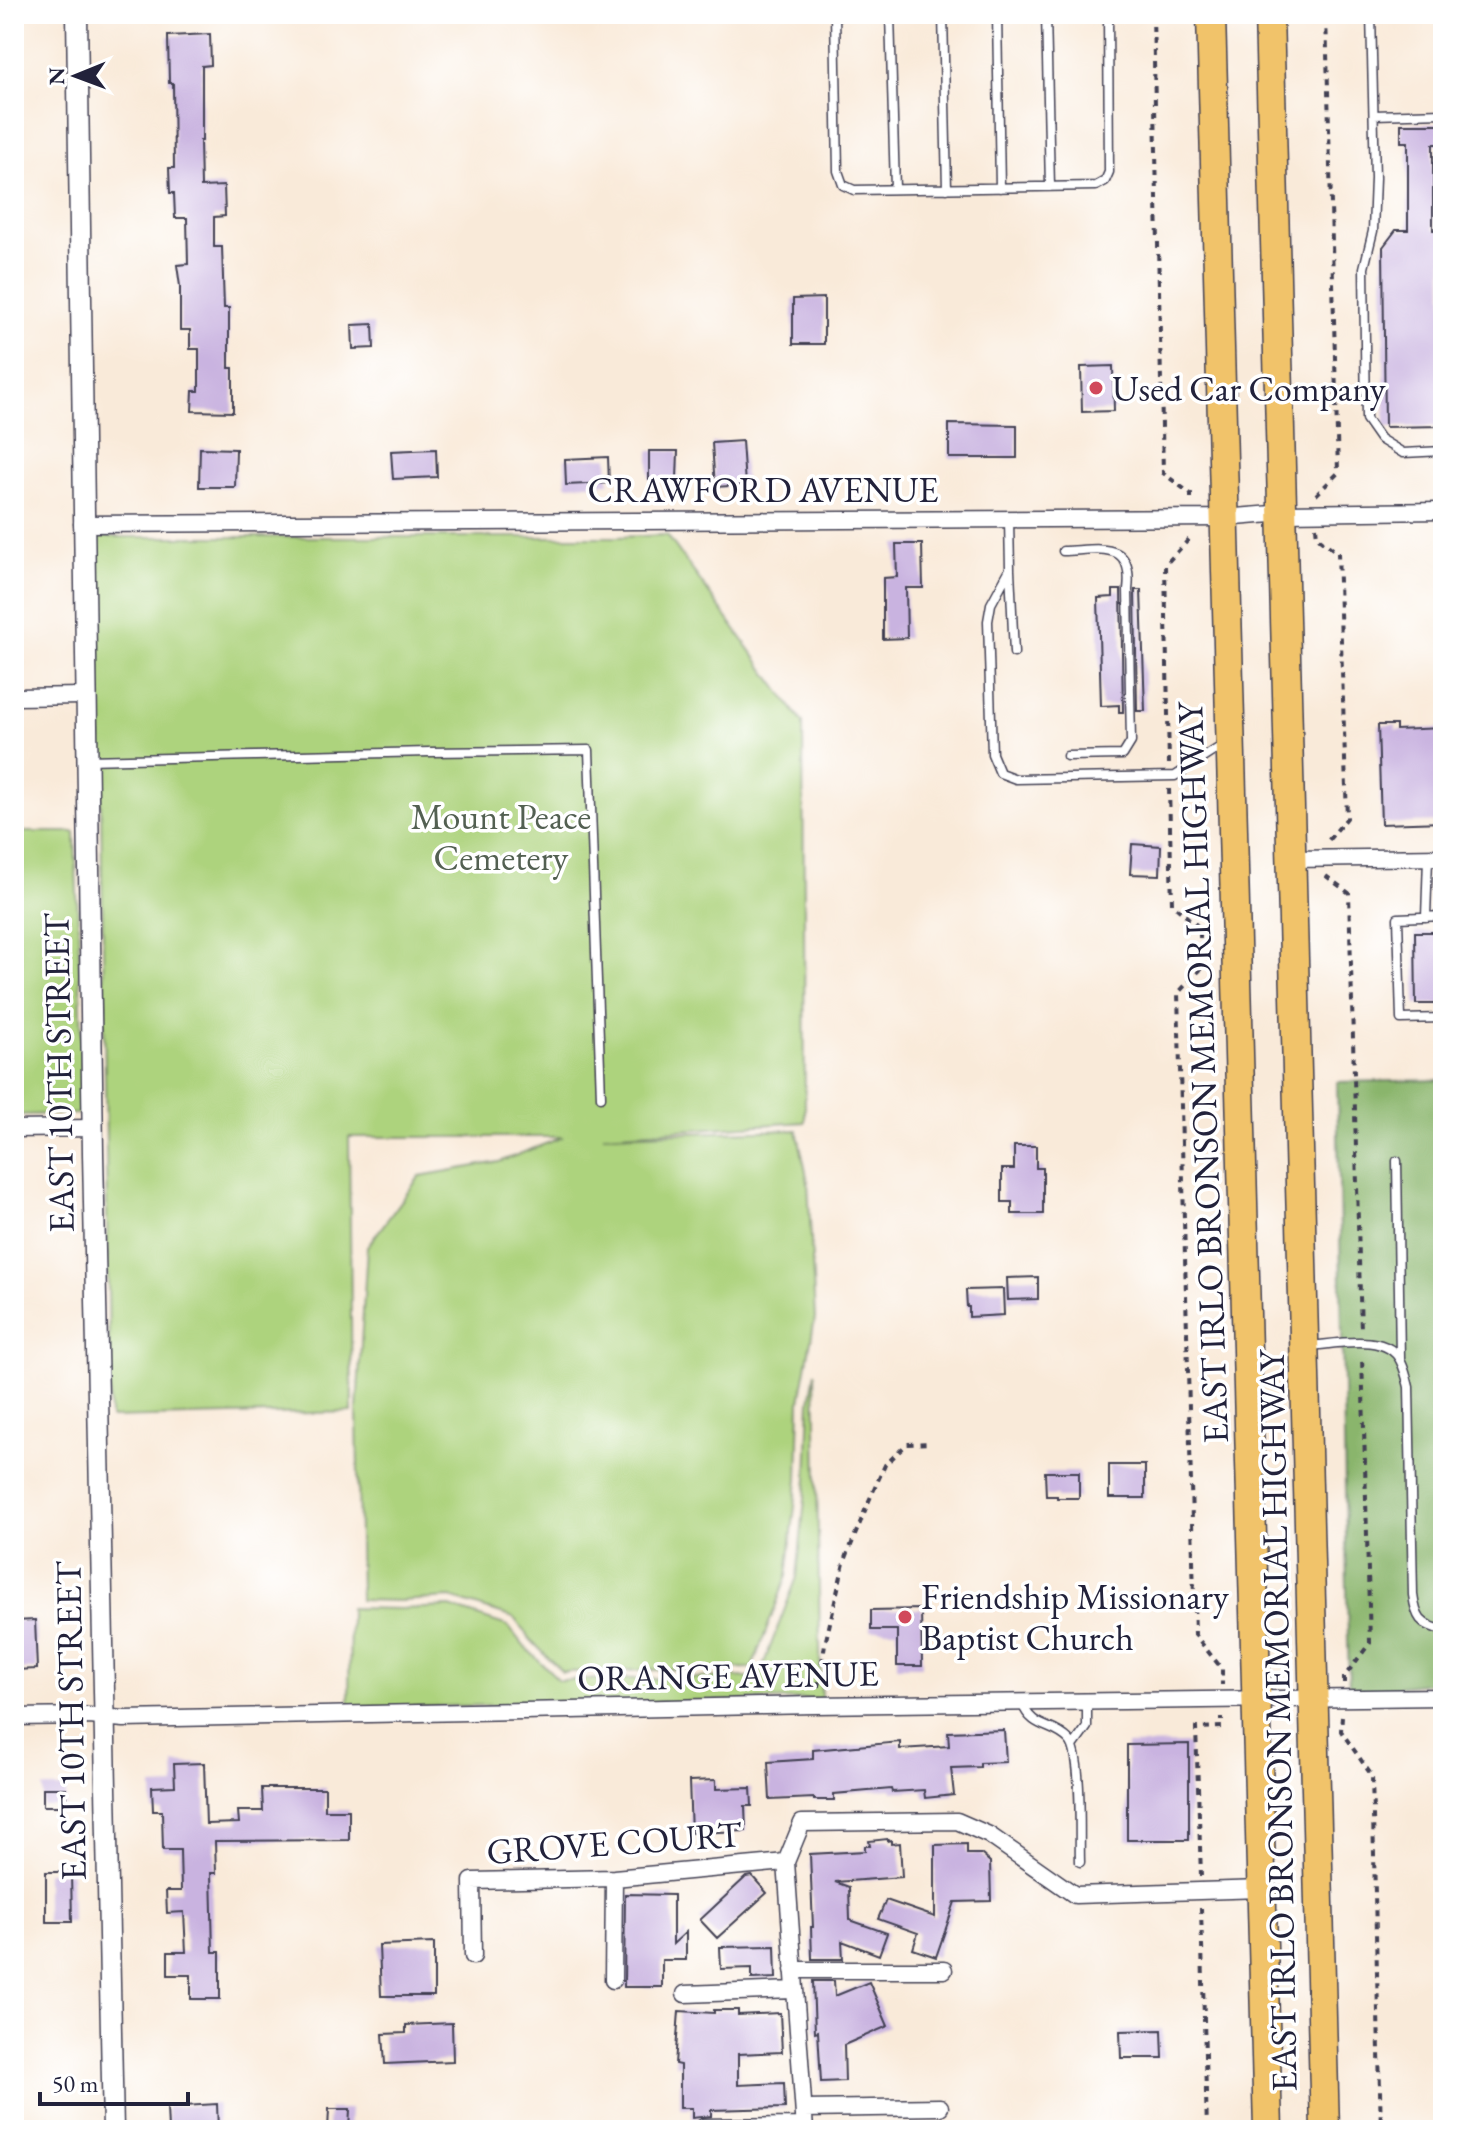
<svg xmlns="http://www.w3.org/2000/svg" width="1457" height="2144" viewBox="0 0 1457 2144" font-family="'EB Garamond',serif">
	<rect width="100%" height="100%" fill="#fff"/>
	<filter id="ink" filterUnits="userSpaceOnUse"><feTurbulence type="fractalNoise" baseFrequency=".0125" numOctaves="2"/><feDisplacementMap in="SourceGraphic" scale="16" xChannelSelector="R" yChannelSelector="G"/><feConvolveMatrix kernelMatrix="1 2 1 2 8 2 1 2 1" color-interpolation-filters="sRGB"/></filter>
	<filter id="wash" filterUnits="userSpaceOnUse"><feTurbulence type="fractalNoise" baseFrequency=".006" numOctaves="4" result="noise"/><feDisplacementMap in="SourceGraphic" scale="32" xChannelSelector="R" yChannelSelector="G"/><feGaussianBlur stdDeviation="1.8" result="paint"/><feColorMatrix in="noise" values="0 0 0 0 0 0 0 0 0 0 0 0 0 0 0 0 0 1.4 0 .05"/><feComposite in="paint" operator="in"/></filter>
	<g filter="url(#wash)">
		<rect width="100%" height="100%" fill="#f9ead9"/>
		<!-- green -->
		<path fill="#add37d" stroke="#687a5c" stroke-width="2" d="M 667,535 L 803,723 L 805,1122 L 603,1135 L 797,1130 L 808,1182 L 815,1318 L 800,1401 L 798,1479 L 787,1576 L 752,1668 L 562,1672 L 531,1640 L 514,1618 L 451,1598 L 400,1601 L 360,1600 L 357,1409 L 367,1247 L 420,1176 L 499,1162 L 563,1137 L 349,1137 L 352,1412 L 110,1418 L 97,537 L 616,537 Z
			M 14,832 L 75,832 L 84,1101 L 80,1114 L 14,1115 Z
			M 815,1372 L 821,1699 L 349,1708 L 350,1608 L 400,1609 L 450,1607 L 508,1626 L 523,1645 L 559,1680 L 752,1677 L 758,1675 L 761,1671 L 797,1577 L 807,1479 L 810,1402 Z"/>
		<!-- forest -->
		<path fill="#8ab56c" stroke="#566c54" stroke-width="2" d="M 1443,1080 L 1443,1682 L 1349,1692 L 1337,1082 Z"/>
		<g id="blocks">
			<!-- building -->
			<path fill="#c9b3e0" d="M 210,34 L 211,65 L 202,66 L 202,141 L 200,141 L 201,187 L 224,186 L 225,216 L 214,217 L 214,247 L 222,247 L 224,308 L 229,308 L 229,368 L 233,368 L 233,412 L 192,411 L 193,391 L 199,391 L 199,349 L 190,349 L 190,330 L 180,330 L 180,286 L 177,265 L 188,264 L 187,218 L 175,218 L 174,193 L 170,193 L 169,168 L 174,168 L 173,83 L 169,83 L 168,36 Z
				M 1401,124 L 1439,124 L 1439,144 L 1433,144 L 1433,230 L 1443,230 L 1443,426 L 1385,427 L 1383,247 L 1396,230 L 1408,230 L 1408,142 L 1401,142 Z
				M 824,298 L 824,344 L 793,344 L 793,299 Z
				M 373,324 L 374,348 L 353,349 L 352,325 Z
				M 1113,366 L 1114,411 L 1082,412 L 1081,367 Z
				M 949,424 L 1017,425 L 1017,458 L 949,458 Z
				M 742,441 L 745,485 L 715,487 L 712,443 Z
				M 200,448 L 236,449 L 235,487 L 199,487 Z
				M 436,449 L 437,477 L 393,479 L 391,451 Z
				M 649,451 L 678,451 L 677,479 L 649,479 Z
				M 608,457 L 609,483 L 566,485 L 565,459 Z
				M 896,544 L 922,544 L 923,588 L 906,588 L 907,638 L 883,639 L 883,578 L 897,577 Z
				M 1113,590 L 1121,590 L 1123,712 L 1119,712 L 1119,705 L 1101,706 L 1098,598 L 1113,597 Z
				M 1135,590 L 1141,590 L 1145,711 L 1137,711 Z
				M 1378,725 L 1396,725 L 1396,730 L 1443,728 L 1443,822 L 1381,824 Z
				M 1132,844 L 1161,846 L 1160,875 L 1130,874 Z
				M 1415,932 L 1443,932 L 1443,1004 L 1416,1004 Z
				M 1014,1146 L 1036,1146 L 1036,1168 L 1043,1168 L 1043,1214 L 1012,1214 L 1012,1202 L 1002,1202 L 1002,1169 L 1014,1169 Z
				M 1038,1277 L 1038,1299 L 1008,1300 L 1007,1278 Z
				M 1003,1289 L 1004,1315 L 969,1317 L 969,1307 L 967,1307 L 966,1290 Z
				M 1109,1465 L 1145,1465 L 1145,1498 L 1109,1498 Z
				M 1045,1472 L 1079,1472 L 1079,1498 L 1057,1498 L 1057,1496 L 1046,1496 Z
				M 921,1609 L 922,1666 L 897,1666 L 897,1630 L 871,1630 L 871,1610 Z
				M 35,1620 L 37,1669 L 14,1670 L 14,1621 Z
				M 1004,1730 L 1006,1762 L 980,1763 L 980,1767 L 951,1768 L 954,1795 L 925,1798 L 924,1790 L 892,1792 L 891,1789 L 834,1794 L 834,1800 L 814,1800 L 814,1798 L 770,1800 L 768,1762 L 813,1759 L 813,1750 L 900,1742 L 900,1749 L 949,1746 L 948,1732 Z
				M 1189,1744 L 1189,1840 L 1127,1840 L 1127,1745 Z
				M 204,1763 L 206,1824 L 239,1823 L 238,1811 L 263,1811 L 262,1788 L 325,1788 L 325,1810 L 349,1810 L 349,1840 L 215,1841 L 216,1873 L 211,1873 L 213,1952 L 220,1952 L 220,1999 L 191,1999 L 191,1975 L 168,1975 L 168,1952 L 186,1952 L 184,1912 L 167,1913 L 166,1891 L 181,1891 L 180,1850 L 163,1850 L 162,1811 L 153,1811 L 152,1787 L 175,1786 L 174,1764 Z
				M 716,1780 L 716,1789 L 751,1788 L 752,1806 L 745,1806 L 746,1831 L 691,1833 L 689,1781 Z
				M 43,1788 L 66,1788 L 66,1806 L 43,1806 Z
				M 887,1839 L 887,1841 L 891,1840 L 891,1844 L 900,1843 L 902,1877 L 835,1882 L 849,1887 L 850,1920 L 887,1933 L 879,1955 L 842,1941 L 843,1959 L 812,1959 L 811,1927 L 813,1927 L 810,1854 L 865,1851 L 865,1846 L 870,1846 L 869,1841 Z
				M 967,1844 L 967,1854 L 981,1854 L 990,1862 L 991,1901 L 955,1902 L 936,1957 L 913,1949 L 918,1933 L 878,1919 L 886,1900 L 935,1917 L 935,1845 Z
				M 46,1872 L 71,1872 L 72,1922 L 46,1922 Z
				M 752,1876 L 767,1893 L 717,1938 L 700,1920 L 746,1877 Z
				M 625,1894 L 673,1895 L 673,1944 L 686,1932 L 686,1960 L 662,1960 L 662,1987 L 624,1987 Z
				M 434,1943 L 434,1996 L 381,1996 L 379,1945 Z
				M 775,1946 L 776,1978 L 752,1979 L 752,1968 L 721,1969 L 720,1947 Z
				M 813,1981 L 834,1981 L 835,1996 L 869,1982 L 888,2026 L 844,2045 L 845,2081 L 821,2082 L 818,2031 L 815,2032 Z
				M 714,2010 L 738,2010 L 738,2015 L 780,2013 L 782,2052 L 738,2054 L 738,2085 L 784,2083 L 785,2108 L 711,2110 L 711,2116 L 692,2118 L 692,2108 L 680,2108 L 680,2065 L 675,2064 L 679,2011 L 714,2013 Z
				M 452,2023 L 453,2061 L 385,2064 L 383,2034 L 406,2033 L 406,2025 Z
				M 1162,2030 L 1163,2058 L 1121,2058 L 1120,2031 Z
				M 217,2104 L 218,2130 L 168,2130 L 167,2107 Z
				M 329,2109 L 350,2109 L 349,2130 L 328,2130 Z"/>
		</g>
	</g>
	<g filter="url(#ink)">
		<use href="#blocks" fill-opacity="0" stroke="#424053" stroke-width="2"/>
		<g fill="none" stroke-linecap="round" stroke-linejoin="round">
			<defs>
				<path id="service" d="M 835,14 L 838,171 L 843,185 L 854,190 L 1096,186 L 1105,181 L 1109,172 L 1108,14
					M 890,14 L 895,189
					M 943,14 L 947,189
					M 997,14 L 1000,188
					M 1046,14 L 1050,187
					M 1371,14 L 1375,178 L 1373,231 L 1364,268 L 1366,419 L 1380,439 L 1403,453 L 1443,451
					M 1374,115 L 1443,113
					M 1009,520 L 1010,569 L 991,604 L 988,621 L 992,754 L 1000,773 L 1016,779 L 1175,776 L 1223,745
					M 1063,551 C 1099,550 1134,539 1128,590 L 1131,742 L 1123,755 L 1067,756
					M 1010,570 L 1014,653
					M 87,760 L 430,752 L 589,750 L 601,1097
					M 1443,916 L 1398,918 L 1401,1019 L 1443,1018
					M 1426,917 L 1428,858
					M 1397,1161 L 1400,1359
					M 1310,1346 C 1337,1344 1388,1332 1401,1362 C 1405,1370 1407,1379 1409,1387 L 1413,1595 C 1416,1618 1420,1625 1443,1630
					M 1022,1703 C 1032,1730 1053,1723 1069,1740 C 1083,1753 1079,1840 1080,1862
					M 1074,1745 L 1087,1727 L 1087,1701"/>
				<path id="minor" d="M 82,524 L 1224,518 L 1283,513 L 1443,511
					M 14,697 L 85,696
					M 1292,859 L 1443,857
					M 14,1129 L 93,1128
					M 14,1717 L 89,1716 L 124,1719 L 815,1705 L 1443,1697
					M 473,1956 L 472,1881 L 614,1878 L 786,1862
					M 793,1970 L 944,1970
					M 613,1980 L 614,1878
					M 685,1994 L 794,1990
					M 804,2109 L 940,2107
					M 704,2127 L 805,2126
					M 805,2130 L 786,1862 L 802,1823 L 957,1821 L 989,1835 L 1075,1895 L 1262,1889"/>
				<path id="tertiary" d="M 77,14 C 85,719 96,1425 113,2130"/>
				<path id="trunk" d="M 1211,14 L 1268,2130
					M 1269,14 L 1325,2130"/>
			</defs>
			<!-- service casing -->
			<use href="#service" stroke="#424053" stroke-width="11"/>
			<!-- minor casing -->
			<use href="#minor" stroke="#424053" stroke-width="19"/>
			<!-- tertiary casing -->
			<use href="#tertiary" stroke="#424053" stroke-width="23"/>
			<!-- trunk casing -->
			<use href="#trunk" stroke="#424053" stroke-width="31"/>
			<!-- path -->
			<path stroke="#424053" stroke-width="4" stroke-dasharray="6 6" stroke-linecap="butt" d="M 1153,14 L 1163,473 L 1191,494 L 1191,503
				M 1316,495 L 1338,473 L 1326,14
				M 1316,527 L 1317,537 L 1338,553 L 1347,818 L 1326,843
				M 1169,764 L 1165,565 L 1192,536
				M 1169,789 L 1172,904 L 1200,928 L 1200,970 L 1178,993 L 1195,1635 L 1222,1669 L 1222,1685
				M 1326,876 L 1349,893 L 1361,1332
				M 1344,1683 L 1344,1677 L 1370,1643 L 1362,1356
				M 818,1687 L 825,1644 L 844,1563 L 868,1503 L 885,1465 L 907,1444 L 929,1443
				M 1342,1716 L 1341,1731 L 1372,1776 L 1381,2130
				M 1201,1876 L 1196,1728 L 1222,1727 L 1222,1717
				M 1201,1908 L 1207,2130"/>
			<!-- service -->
			<use href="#service" stroke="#fff" stroke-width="8"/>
			<!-- minor -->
			<use href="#minor" stroke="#fff" stroke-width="16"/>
			<!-- tertiary -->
			<use href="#tertiary" stroke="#fff" stroke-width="20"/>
			<!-- trunk -->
			<use href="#trunk" stroke="#f1c36a" stroke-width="28"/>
		</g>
	</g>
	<!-- markers -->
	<g fill="#d1495b" stroke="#fff" stroke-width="3">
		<circle cx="1096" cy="388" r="8"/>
		<circle cx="905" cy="1617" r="8"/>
	</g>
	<g text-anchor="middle" stroke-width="7" stroke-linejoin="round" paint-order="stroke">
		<!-- poi labels -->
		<g font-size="36" fill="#22223b" stroke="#fff" text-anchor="start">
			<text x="1112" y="401">Used Car Company</text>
			<text x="921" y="1609">Friendship Missionary<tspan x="921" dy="41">Baptist Church</tspan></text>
		</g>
		<!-- street labels -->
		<g font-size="36" fill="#22223b" stroke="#fff">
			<text x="763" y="502">CRAWFORD AVENUE</text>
			<text transform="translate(58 1073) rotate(-91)" y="13">EAST 10TH STREET</text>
			<text transform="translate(1202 1073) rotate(-92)" y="13">EAST IRLO BRONSON MEMORIAL HIGHWAY</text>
			<text transform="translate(728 1675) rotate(-1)" y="13">ORANGE AVENUE</text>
			<text transform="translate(70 1721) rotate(-91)" y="13">EAST 10TH STREET</text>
			<text transform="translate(1277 1721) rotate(-91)" y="13">EAST IRLO BRONSON MEMORIAL HIGHWAY</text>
			<text transform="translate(614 1842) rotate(-4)" y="13">GROVE COURT</text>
		</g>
		<!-- park labels -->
		<g font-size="36" fill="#536052" stroke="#fff">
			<text x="501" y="829">Mount Peace<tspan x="501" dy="41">Cemetery</tspan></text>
		</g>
	</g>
	<!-- margin -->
	<rect width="1457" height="2144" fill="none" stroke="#fff" stroke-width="48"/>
	<!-- north arrow -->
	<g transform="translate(76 76) rotate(269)" stroke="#ffffff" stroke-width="6" paint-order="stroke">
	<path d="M0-6L14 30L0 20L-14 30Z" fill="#22223b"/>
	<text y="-12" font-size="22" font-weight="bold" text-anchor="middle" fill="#22223b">N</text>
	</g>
	<!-- scale -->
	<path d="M40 2092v12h148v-12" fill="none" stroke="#22223b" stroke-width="4"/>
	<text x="52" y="2092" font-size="24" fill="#22223b" stroke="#ffffff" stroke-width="6" paint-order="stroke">50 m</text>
</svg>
